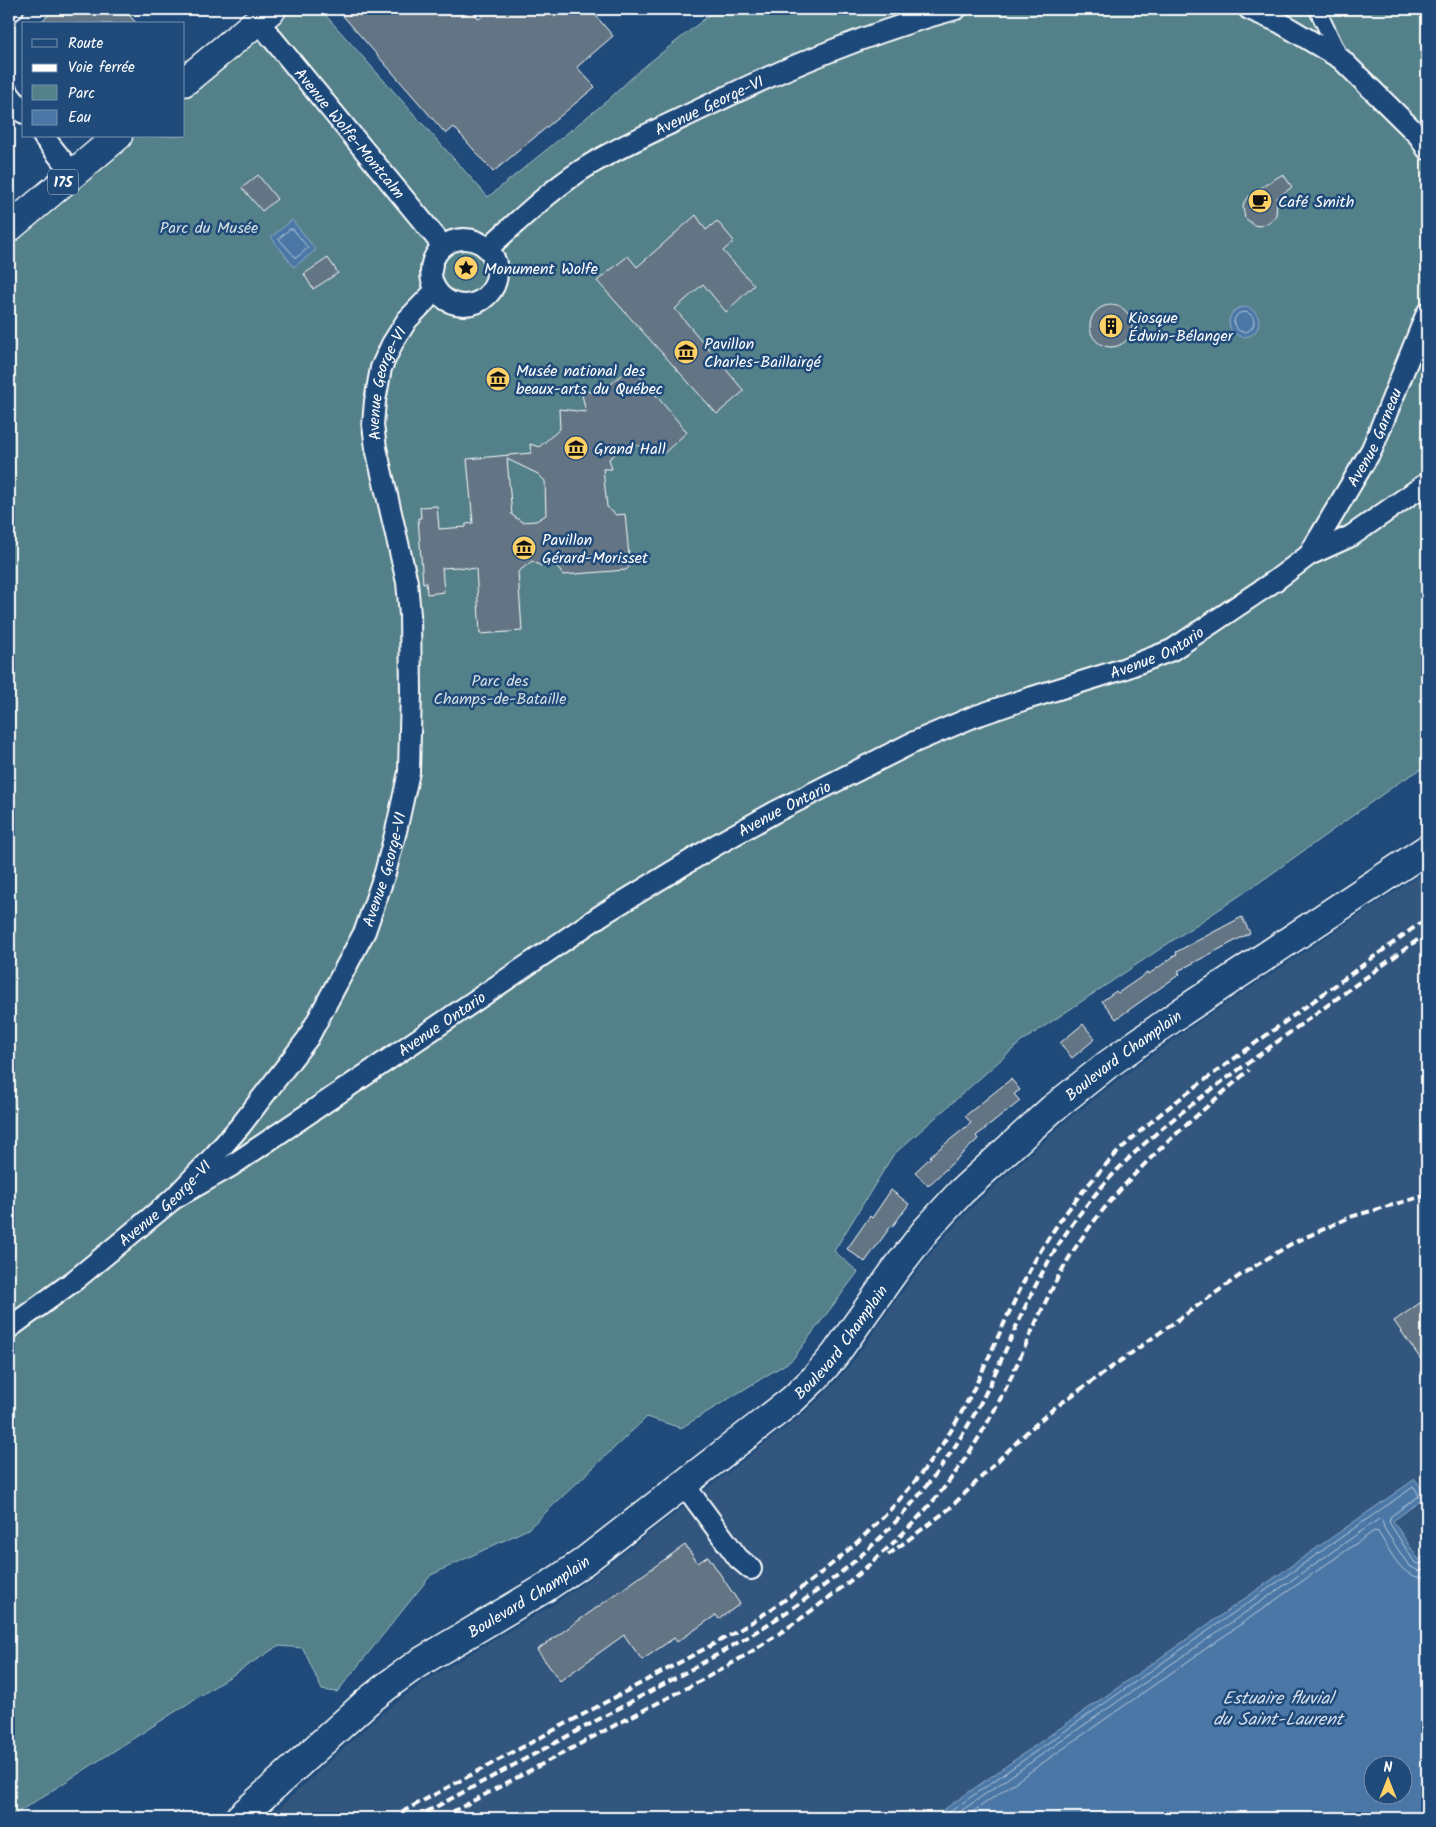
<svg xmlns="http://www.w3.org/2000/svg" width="1436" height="1827" viewBox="0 0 1436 1827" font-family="Kalam,sans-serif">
	<rect width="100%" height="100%" fill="#1f4a7a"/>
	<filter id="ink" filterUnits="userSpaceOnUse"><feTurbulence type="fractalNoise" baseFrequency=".02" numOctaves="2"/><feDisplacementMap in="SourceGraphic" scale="10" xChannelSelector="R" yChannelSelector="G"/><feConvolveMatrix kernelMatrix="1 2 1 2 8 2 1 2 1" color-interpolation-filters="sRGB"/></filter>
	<g filter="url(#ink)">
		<!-- built -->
		<path fill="#33577d" d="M 1427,870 L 1427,1554 L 1419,1560 L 1393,1521 L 1427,1497 L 1415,1479 L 932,1818 L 268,1818 L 380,1715 L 405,1696 L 428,1679 L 554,1604 L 590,1579 L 802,1415 L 829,1390 L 848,1368 L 909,1282 L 939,1243 L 974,1205 L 1065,1122 L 1118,1080 L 1187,1030 Z"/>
		<!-- green -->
		<path fill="#538089" stroke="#a9c0c4" d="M 272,9 L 320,9 L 488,197 L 608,100 L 640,70 L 717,9 L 1427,9 L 1427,766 L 1401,781 L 1260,882 L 1021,1042 L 893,1155 L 834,1251 L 858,1272 L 792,1360 L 681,1428 L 647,1417 L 528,1529 L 431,1575 L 337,1692 L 322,1690 L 303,1648 L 278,1646 L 9,1818 L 9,228 L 119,136 L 184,136 L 184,82 Z"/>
		<!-- water -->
		<path fill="#4b77a6" stroke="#93adca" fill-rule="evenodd" d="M 292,220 L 316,250 L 294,267 L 271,237 Z
			M1229 322a15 15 0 1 1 30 0a15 15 0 1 1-30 0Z
			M 1415,1479 L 1427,1496 L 1393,1521 L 1419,1560 L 1427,1554 L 1427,1818 L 932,1818 ZM 1374,1764 L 1404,1764 L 1404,1794 L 1374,1794 Z"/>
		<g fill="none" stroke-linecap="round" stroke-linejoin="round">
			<!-- shore -->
			<path stroke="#b7c9db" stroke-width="1" d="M 290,229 L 293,229 L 308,248 L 296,258 L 279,239 Z
				M1234 322a10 10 0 1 1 20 0a10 10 0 1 1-20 0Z
				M 941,1818 L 1413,1487 L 1415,1488 L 1419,1496 L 1391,1516 L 1389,1522 L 1415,1563 L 1420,1564 L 1427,1560
				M 951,1818 L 1379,1519 L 1382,1520 L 1384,1528 L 1409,1566 L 1419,1571 L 1427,1568
				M 964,1818 L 1374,1531 L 1378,1532 C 1389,1548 1403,1584 1427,1576"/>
		</g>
		<!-- building -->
		<path fill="#637584" stroke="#fff" fill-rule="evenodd" d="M 56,9 L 124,9 L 137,24 L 38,24 Z
			M 337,9 L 471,9 L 479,19 L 492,9 L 590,9 L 613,36 L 577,67 L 595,87 L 493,172 L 454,127 L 446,134 Z
			M 1283,174 L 1292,187 L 1277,198 L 1276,215 L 1269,223 L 1259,226 L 1254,225 L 1245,218 L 1243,207 L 1244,202 L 1251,194 Z
			M 258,175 L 277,199 L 262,211 L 242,188 Z
			M 696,215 L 706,230 L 717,221 L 734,241 L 723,251 L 754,285 L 726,312 L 703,284 L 675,309 L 744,391 L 717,414 L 597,281 L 628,256 L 637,267 Z
			M 328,258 L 338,273 L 313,289 L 304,274 Z
			M1090 326a21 21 0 1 1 42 0a21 21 0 1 1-42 0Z
			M 631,366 L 687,432 L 663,454 L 633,444 L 631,450 L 624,447 L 609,459 L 612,469 L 603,469 L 607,507 L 616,515 L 625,514 L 630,566 L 626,570 L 563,575 L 548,555 L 541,566 L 532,561 L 518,572 L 522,631 L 480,634 L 476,569 L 458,567 L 442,568 L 444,592 L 427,594 L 426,582 L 423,583 L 418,518 L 421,518 L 420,507 L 437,506 L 439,529 L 466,527 L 466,524 L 473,523 L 467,459 L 531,453 L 530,444 L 539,447 L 560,429 L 559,409 L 586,412 L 581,390 L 600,394 ZM 507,459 L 538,474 L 545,481 L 546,515 L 536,521 L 522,522 L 512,515 Z
			M 1242,917 L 1250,933 L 1178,971 L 1180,974 L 1116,1019 L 1102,1001 L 1116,991 L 1118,993 L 1147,973 L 1149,974 L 1177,954 L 1176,952 Z
			M 1083,1024 L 1095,1039 L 1072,1058 L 1060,1043 Z
			M 1011,1079 L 1020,1090 L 1014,1094 L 1020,1101 L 976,1136 L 978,1139 L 928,1186 L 915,1172 L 931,1157 L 930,1156 L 971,1123 L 965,1116 Z
			M 891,1190 L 909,1204 L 892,1227 L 891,1226 L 865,1262 L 847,1249 L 870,1216 L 872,1218 Z
			M 1427,1298 L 1427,1368 L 1394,1321 Z
			M 685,1545 L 698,1563 L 708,1556 L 740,1604 L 719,1619 L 716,1615 L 677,1642 L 674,1638 L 642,1660 L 624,1635 L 560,1681 L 537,1650 Z"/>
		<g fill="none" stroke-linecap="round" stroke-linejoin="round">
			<defs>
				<path id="pedestrian" d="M 1317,9 L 1341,59"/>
				<g id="minor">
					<path d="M 1249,9 L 1279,22 L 1341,59 L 1419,136 L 1427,149"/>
					<path d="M 9,12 L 13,9"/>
					<path id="s1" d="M 258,21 L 443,246"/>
					<path d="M 9,94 L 24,113"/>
					<path d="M 43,136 L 73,174"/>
					<circle cx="464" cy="272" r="33"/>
					<path id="s2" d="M 488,248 C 520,220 554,186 591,164 C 628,142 670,124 709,105 C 789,66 870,32 956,9"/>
					<path id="s3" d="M 1309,555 L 1372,449 L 1427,313"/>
					<path id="s4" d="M 173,1199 L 231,1166 L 603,914 L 716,845 L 775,812 L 912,743 L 973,717 L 1023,700 L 1123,669 L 1172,650 L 1276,580 L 1309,555 L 1351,536 L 1427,483"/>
					<path id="s5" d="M 9,1328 L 75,1280 L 126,1238 L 173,1199 L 214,1156 L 241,1125 L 308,1038 L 365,931 L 385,873 L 396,831 L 409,772 L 411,691 L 410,615 L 407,582 L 376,448 L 373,425 L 375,401 L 381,368 L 392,344 L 407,320 L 436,290"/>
					<path d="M 683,1483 L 738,1558 L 751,1569"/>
				</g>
				<g id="primary">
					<path d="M 184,82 L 272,9"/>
					<path d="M 9,228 L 118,136"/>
					<path id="s6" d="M 239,1818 L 368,1701 L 392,1682 L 417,1664 L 545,1588 L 582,1563 L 792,1400 L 815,1378 L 834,1356 L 893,1273 L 926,1230 L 961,1192 L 1052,1109 L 1107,1065 L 1180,1013 L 1427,849"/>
				</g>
			</defs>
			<!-- pedestrian casing -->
			<use href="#pedestrian" stroke="#fff" stroke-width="19"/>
			<!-- minor casing -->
			<use href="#minor" stroke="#fff" stroke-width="24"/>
			<!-- primary casing -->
			<use href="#primary" stroke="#fff" stroke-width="31"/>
			<!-- pedestrian -->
			<use href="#pedestrian" stroke="#1f4a7a" stroke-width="15"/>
			<!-- minor -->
			<use href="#minor" stroke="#1f4a7a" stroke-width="20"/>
			<!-- primary -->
			<use href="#primary" stroke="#1f4a7a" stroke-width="28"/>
			<!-- rail -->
			<path stroke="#fff" stroke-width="4" stroke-dasharray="8 4" stroke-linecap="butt" d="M 888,1555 L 949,1509 L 1027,1432 L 1053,1409 L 1242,1274 L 1291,1244 L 1350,1217 L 1427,1195
				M 391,1818 L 736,1632 C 822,1579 903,1512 955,1424 C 985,1372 1005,1316 1033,1264 C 1050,1233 1072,1203 1095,1177 C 1138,1126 1193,1089 1246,1050 C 1307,1006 1367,962 1427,918
				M 415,1818 C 488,1779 561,1740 634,1700 C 724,1652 814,1604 886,1532 C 926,1491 961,1443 986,1392 C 1014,1335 1034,1278 1071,1226 C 1123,1152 1187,1107 1259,1055 C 1315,1014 1371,974 1427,933
				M 441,1818 C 501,1786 561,1754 621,1722 C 661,1701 702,1681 741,1658 C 807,1618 884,1559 934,1500 C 957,1473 977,1442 994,1411 C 1022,1359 1041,1303 1072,1253 C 1118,1180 1185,1126 1249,1070"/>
		</g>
	</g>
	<!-- icons -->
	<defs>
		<symbol id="cafe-disc" viewBox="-11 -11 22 22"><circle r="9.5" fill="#ffd166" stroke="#1f4a7a"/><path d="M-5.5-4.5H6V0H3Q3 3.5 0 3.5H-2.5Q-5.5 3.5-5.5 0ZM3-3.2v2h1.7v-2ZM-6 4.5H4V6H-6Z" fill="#111"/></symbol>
		<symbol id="sight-disc" viewBox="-11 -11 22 22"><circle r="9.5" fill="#ffd166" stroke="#1f4a7a"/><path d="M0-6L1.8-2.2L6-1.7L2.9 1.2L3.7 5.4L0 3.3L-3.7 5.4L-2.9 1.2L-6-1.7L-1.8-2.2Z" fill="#111"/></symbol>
		<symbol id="building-disc" viewBox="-11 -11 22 22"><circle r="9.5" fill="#ffd166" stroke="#1f4a7a"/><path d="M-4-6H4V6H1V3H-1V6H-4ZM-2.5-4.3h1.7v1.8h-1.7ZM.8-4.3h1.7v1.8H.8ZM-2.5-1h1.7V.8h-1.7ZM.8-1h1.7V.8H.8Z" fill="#111"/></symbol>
		<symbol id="museum-disc" viewBox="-11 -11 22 22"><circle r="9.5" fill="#ffd166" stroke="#1f4a7a"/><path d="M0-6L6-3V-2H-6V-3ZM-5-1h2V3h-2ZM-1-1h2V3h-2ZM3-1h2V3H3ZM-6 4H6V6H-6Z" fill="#111"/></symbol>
	</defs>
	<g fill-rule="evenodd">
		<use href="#cafe-disc" x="1246" y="187" width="28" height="28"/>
		<use href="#sight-disc" x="452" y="254" width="28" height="28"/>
		<use href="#building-disc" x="1097" y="312" width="28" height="28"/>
		<use href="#museum-disc" x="672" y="338" width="28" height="28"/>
		<use href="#museum-disc" x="484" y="365" width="28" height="28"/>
		<use href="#museum-disc" x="562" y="434" width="28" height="28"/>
		<use href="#museum-disc" x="510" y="534" width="28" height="28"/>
	</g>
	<g text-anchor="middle" stroke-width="5" stroke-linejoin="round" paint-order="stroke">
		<!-- shield labels -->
		<rect fill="#1f4a7a" stroke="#bcc9d7" stroke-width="1" x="48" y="169.5" width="30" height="25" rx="4"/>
		<g font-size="15" font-weight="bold" fill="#fff">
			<text x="63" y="187">175</text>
		</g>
		<!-- street labels -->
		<g font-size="16" fill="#fff" stroke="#1f4a7a">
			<text dy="6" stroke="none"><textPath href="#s2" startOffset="265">Avenue George-VI</textPath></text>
			<text dy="6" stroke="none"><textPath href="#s1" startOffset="145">Avenue Wolfe-Montcalm</textPath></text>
			<text dy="6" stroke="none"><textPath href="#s5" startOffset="1100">Avenue George-VI</textPath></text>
			<text dy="6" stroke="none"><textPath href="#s3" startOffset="135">Avenue Garneau</textPath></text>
			<text dy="6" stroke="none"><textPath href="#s4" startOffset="1131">Avenue Ontario</textPath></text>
			<text dy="6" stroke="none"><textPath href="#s4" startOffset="726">Avenue Ontario</textPath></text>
			<text dy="6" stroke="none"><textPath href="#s5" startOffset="605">Avenue George-VI</textPath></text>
			<text dy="6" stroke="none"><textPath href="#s4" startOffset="321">Avenue Ontario</textPath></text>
			<text dy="6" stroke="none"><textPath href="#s6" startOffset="1176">Boulevard Champlain</textPath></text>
			<text dy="6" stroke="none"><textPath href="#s5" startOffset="200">Avenue George-VI</textPath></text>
			<text dy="6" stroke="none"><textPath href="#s6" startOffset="771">Boulevard Champlain</textPath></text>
			<text dy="6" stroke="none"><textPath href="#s6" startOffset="366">Boulevard Champlain</textPath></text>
		</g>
		<!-- poi labels -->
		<g font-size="16" fill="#fff" stroke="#1f4a7a" text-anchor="start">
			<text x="1278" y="207">Café Smith</text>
			<text x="484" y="274">Monument Wolfe</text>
			<text x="1128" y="323">Kiosque<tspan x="1128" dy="18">Édwin-Bélanger</tspan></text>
			<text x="704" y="349">Pavillon<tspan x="704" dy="18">Charles-Baillairgé</tspan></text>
			<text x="516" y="376">Musée national des<tspan x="516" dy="18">beaux-arts du Québec</tspan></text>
			<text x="594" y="454">Grand Hall</text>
			<text x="542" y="545">Pavillon<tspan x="542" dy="18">Gérard-Morisset</tspan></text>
		</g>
		<!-- park labels -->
		<g font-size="16" fill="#d4dfe2" stroke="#1f4a7a">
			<text x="209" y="233">Parc du Musée</text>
			<text x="500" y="686">Parc des<tspan x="500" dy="18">Champs-de-Bataille</tspan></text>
		</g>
		<!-- water labels -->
		<g font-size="18" font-style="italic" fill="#d2dde9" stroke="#1f4a7a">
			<text x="1278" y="1704">Estuaire fluvial<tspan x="1278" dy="21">du Saint-Laurent</tspan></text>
		</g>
	</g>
	<!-- margin -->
	<rect width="1436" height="1827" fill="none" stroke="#1f4a7a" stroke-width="30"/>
	<rect x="15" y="15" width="1406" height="1797" fill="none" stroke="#fff" stroke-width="2" filter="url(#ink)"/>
	<!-- legend -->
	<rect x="22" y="22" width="162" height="115" fill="#1f4a7a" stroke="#7992af"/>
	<rect x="32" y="39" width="25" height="8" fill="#1f4a7a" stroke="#7992af"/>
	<text x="68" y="48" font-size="15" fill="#ffffff">Route</text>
	<rect x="32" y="64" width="25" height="8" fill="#ffffff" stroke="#7992af"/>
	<text x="68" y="72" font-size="15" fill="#ffffff">Voie ferrée</text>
	<rect x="32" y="85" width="25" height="15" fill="#538089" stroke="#7992af"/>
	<text x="68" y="98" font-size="15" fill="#ffffff">Parc</text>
	<rect x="32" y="110" width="25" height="15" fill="#4b77a6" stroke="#7992af"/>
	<text x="68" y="122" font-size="15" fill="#ffffff">Eau</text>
	<!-- north arrow -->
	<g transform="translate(1388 1780)"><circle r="24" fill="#1f4a7a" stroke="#7992af"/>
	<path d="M0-4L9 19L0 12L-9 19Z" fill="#ffd166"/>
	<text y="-8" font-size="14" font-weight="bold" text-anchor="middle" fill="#ffffff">N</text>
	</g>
</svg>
